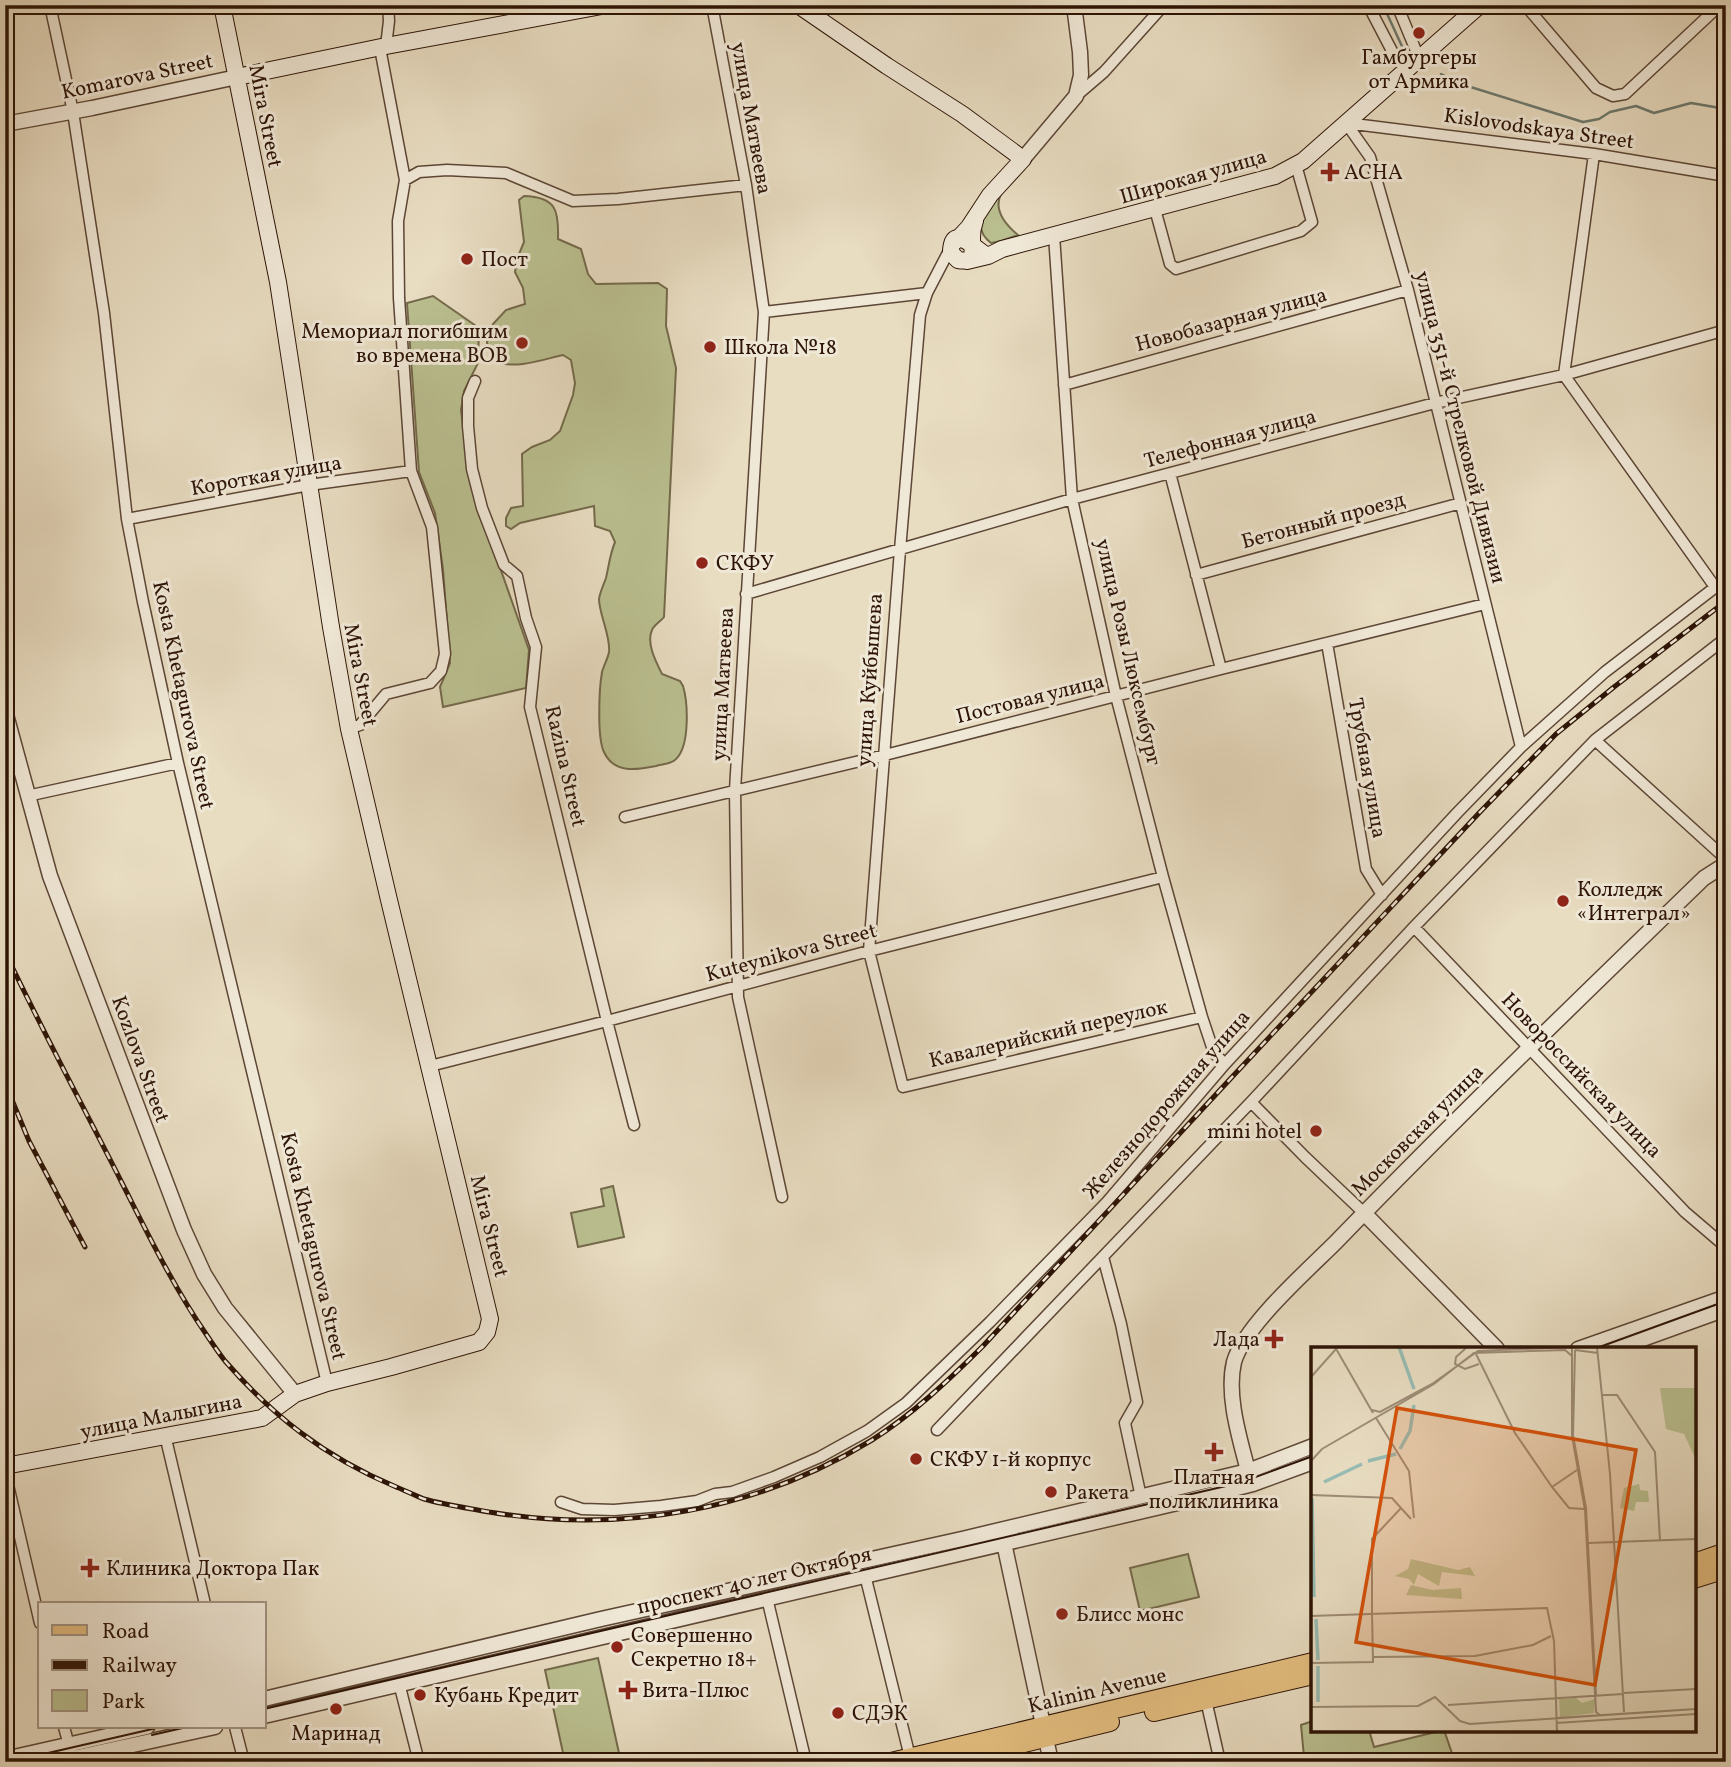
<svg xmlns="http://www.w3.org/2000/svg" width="1731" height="1767" viewBox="0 0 1731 1767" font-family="Vollkorn,serif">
	<rect width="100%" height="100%" fill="#e8dcc1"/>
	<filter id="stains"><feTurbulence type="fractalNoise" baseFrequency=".00286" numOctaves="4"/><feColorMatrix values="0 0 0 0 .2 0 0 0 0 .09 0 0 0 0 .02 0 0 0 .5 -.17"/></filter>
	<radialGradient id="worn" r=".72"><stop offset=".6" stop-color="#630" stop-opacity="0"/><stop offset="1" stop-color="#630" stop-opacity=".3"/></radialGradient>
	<!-- green -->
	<path fill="#babf90" stroke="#746a4b" stroke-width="2" d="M 1001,194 C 993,210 1006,225 1018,235 L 1001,241 L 991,243 C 969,226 988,210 1001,194 Z
		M 524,196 C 556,197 559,210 558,239 L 581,249 L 588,274 L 596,284 L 658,283 L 667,289 L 666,326 L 676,368 L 664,617 C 661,621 654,625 652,630 C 646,643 656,662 662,674 L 680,681 L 683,686 C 688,703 690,746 676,759 C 672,764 662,764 656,766 C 637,770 614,774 604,752 C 597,738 599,689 602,672 C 604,665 608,658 609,652 C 611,637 599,614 599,599 C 600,592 604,584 606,578 C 609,565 610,554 615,542 L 610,531 L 595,526 L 594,506 L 520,523 L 511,529 L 506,526 L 506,518 L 511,508 L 523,506 L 522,454 L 532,447 L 550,440 L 560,431 L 573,395 L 575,383 L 571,360 L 563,355 C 541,360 518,369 495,362 L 488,349 L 487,342 L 493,324 L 506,310 L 525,304 L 523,288 L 515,272 L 517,259 L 524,242 L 519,200 Z
		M 433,296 L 479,328 L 478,363 L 464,391 L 461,410 L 470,482 L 529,650 L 526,688 L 443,707 L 440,687 L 450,663 L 443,569 L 435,513 L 419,472 L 407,303 Z
		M 613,1186 L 624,1237 L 578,1247 L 571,1213 L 604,1206 L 601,1189 Z
		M 1188,1554 L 1199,1597 L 1140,1611 L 1130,1568 Z
		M 598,1658 L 621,1762 L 565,1762 L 545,1670 Z
		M 1313,1721 L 1313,1730 L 1369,1730 L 1374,1747 L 1444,1730 L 1455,1762 L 1296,1762 L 1304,1757 L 1301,1725 Z"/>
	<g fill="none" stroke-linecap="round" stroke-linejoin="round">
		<!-- stream -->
		<path stroke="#6d796e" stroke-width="2.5" d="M 1383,5 L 1406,55
			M 1441,74 L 1461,84 L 1583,122 L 1599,119 L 1610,112 L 1636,106 L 1654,113 L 1691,103 L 1726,109"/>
		<defs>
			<path id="minor" d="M 50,5 L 73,112 L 104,313 L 127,519 L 143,602 L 178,763 L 327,1383
				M 712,5 L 746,185 L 764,312 L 735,790 L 738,997 L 782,1197
				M 1368,5 L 1392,51 L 1406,70
				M 1397,5 L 1419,58
				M 1525,5 L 1596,88 L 1613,96 L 1625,94 L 1720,5
				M 386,46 L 389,21 L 388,5
				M 1076,96 L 1104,72 L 1164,5
				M 1346,123 L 1370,157 L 1408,290 L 1521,747
				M 1346,123 L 1594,154 L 1726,176
				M 1594,154 L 1564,375 L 1715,587
				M 405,180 L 419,172 L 447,170 L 506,173 L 573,201 L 618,199 L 746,185
				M 1155,209 L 1170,264 L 1176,269 L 1301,231 L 1312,222 L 1296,165
				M 1054,235 L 1072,499 L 1116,696 L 1163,877 L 1202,1017 L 1214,1053 L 1225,1064
				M 952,245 L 927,293 L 920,315 L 900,550 L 869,951 L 903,1087 L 1202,1017
				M 764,312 L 927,293
				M 475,381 L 468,398 L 468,426 L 472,469 L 482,508 L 504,565 L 517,576 L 526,618 L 536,647 L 530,707 L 607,1021 L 634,1125
				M 1064,385 L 1408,290
				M 1170,473 L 1221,669
				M 127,519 L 309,485 L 411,471
				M 1196,575 L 1461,503
				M 746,594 L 1072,499 L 1435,403 L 1564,375 L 1726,330
				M 1327,643 L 1366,869 L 1382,895
				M 349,729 L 360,725 L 386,694 L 430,683 L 441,671 L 445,654 L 432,527 L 411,471 L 399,298 L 398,221 L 405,180 L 380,48
				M 1595,740 L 1726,859
				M 27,796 L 178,763
				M 625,817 L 885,755 L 1221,669 L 1485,604
				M 1414,927 L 1685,1212 L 1726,1247
				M 430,1066 L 607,1021 L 869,951 L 1163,877
				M 1251,1102 L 1305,1157 L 1364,1213
				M 1103,1257 L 1121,1324 L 1137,1402 L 1125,1423 L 1141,1497
				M 937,1430 L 1251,1102 L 1414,927 L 1595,740 L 1726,638
				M 165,1435 L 205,1604
				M 5,1472 L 40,1623
				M 561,1502 L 582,1509 L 614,1510 L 661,1506 L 697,1501 L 715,1494 L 732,1492 L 774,1477 L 820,1457 L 867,1431 L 906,1403 L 990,1322 L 1107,1202 L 1225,1064 L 1457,813 L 1521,747 L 1605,672 L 1726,579
				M 865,1575 L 910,1757
				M 767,1598 L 806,1762
				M 399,1683 L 419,1762
				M 1206,1700 L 1220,1762
				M 64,1727 L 70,1749
				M 235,1727 L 244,1762"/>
			<path id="tertiary" d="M 5,124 L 92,108 L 237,77
				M 1023,159 L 1076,96 L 1081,75 L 1080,52 L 1074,5
				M 5,711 L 50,876 L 184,1230 L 204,1274 L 225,1308 L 295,1394
				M 1364,1213 L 1497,1349
				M 1578,1349 L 1726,1297
				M 1615,1349 L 1726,1309
				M 1248,1471 C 1240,1439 1226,1396 1234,1362 C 1244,1326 1308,1270 1336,1242 C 1456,1118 1580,998 1704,878 L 1726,864
				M 1004,1543 L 1051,1762
				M 264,1699 L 601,1619 L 962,1539 L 1248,1471 L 1313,1446
				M 264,1716 L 1186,1501 L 1253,1484 L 1313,1462
				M 5,1759 L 147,1727
				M 55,1762 L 215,1727"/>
			<path id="secondary" d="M 798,5 L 887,66 L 962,114 L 1023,159 L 990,195 L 969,227 L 956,241
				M 237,77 L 386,46 L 607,5
				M 975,221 C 973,226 972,231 972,238 C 972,250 977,263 958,260 L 951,253 C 951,219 978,253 988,256
				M 967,261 L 988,256 L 1002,249 L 1275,176 L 1303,161 L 1480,5
				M 5,1466 L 262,1418 L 295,1394 L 327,1383 L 391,1367 L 479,1342 L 487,1332 L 490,1319 L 389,900 L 349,729 L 331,627 L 278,282 L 222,5"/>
			<path id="primary" d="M 1694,1563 L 1726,1552
				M 1694,1579 L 1726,1569
				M 1154,1712 L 1313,1675
				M 891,1762 L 1313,1662
				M 947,1762 L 1110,1722"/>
		</defs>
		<!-- minor casing -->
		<use href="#minor" stroke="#5c4635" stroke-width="13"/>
		<!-- tertiary casing -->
		<use href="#tertiary" stroke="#5c4635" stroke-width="17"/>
		<!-- secondary casing -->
		<use href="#secondary" stroke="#2d1406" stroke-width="18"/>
		<!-- primary casing -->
		<use href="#primary" stroke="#2d1406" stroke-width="20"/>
		<!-- minor -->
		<use href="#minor" stroke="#f0e8d7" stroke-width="10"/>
		<!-- tertiary -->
		<use href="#tertiary" stroke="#f0e8d7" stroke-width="14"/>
		<!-- secondary -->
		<use href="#secondary" stroke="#f0e8d7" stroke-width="16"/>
		<!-- primary -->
		<use href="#primary" stroke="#e4be80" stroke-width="18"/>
		<!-- tram -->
		<path stroke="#2d1406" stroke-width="2" d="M 1594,1349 L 1726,1301
			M 264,1709 L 1239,1483 L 1313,1456
			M 152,1735 L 187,1727
			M 9,1762 L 161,1727"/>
		<defs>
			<path id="rail" d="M 5,952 C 42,1030 83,1106 122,1183 C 148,1234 173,1286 206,1334 C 212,1343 218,1352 225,1361 C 273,1416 325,1457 394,1486 C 404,1490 414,1495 424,1499 C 445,1505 468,1508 489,1512 C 622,1534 756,1511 872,1440 C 913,1414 949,1380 983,1346 L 1233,1076 L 1480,812 L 1556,734 L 1614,687 L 1726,601
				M 5,1083 L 29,1141 L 85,1247"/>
		</defs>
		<!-- rail casing -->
		<use href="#rail" stroke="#2d1406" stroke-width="5"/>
		<!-- rail -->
		<use href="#rail" stroke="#f0e8d7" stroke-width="2.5" stroke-dasharray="8" stroke-linecap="butt"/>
	</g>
	<!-- markers -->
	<g fill="#8f2418" stroke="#f0e8d7" stroke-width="2.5">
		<circle cx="1419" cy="33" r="7"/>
		<path d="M1326.5 161.5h7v7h7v7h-7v7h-7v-7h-7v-7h7z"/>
		<circle cx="467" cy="259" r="7"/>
		<circle cx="522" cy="343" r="7"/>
		<circle cx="710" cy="347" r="7"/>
		<circle cx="702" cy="563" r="7"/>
		<circle cx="1563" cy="901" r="7"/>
		<circle cx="1316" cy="1131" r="7"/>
		<path d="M1270.5 1328.5h7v7h7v7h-7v7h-7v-7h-7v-7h7z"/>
		<path d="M1210.5 1441.5h7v7h7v7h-7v7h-7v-7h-7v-7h7z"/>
		<circle cx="916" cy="1459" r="7"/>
		<circle cx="1051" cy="1492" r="7"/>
		<path d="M86.5 1557.5h7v7h7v7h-7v7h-7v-7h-7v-7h7z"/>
		<circle cx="1062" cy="1614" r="7"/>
		<circle cx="617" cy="1647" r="7"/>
		<path d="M624.5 1679.5h7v7h7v7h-7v7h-7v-7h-7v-7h7z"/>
		<circle cx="420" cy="1695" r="7"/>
		<circle cx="336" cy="1709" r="7"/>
		<circle cx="838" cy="1713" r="7"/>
	</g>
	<g text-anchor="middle" stroke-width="6" stroke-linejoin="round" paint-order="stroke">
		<!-- poi labels -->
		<g font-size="21" fill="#2d1406" stroke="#f0e8d7" text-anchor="start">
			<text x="1419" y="64" text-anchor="middle">Гамбургеры<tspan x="1419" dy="24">от Армика</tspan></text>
			<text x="1344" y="179">АСНА</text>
			<text x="481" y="266">Пост</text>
			<text x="508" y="338" text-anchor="end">Мемориал погибшим<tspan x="508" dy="24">во времена ВОВ</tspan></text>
			<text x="724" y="354">Школа №18</text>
			<text x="716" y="570">СКФУ</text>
			<text x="1577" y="896">Колледж<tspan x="1577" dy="24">«Интеграл»</tspan></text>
			<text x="1302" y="1138" text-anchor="end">mini hotel</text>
			<text x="1260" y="1346" text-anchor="end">Лада</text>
			<text x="930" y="1466">СКФУ 1-й корпус</text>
			<text x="1214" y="1484" text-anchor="middle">Платная<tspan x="1214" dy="24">поликлиника</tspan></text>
			<text x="1065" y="1499">Ракета</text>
			<text x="106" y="1575">Клиника Доктора Пак</text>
			<text x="1076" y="1621">Блисс монс</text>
			<text x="631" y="1642">Совершенно<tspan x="631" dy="24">Секретно 18+</tspan></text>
			<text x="642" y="1697">Вита-Плюс</text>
			<text x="434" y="1702">Кубань Кредит</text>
			<text x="852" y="1720">СДЭК</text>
			<text x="336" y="1740" text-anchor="middle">Маринад</text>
		</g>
		<!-- street labels -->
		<g font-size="21" fill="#2d1406" stroke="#f0e8d7">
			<text transform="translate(137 76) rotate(-12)" y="7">Komarova Street</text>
			<text transform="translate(266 116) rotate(79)" y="7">Mira Street</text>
			<text transform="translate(752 118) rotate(80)" y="7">улица Матвеева</text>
			<text transform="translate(1539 128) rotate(8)" y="7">Kislovodskaya Street</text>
			<text transform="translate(1193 176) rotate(-16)" y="7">Широкая улица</text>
			<text transform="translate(1231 319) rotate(-15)" y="7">Новобазарная улица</text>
			<text transform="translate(1461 427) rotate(76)" y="7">улица 351-й Стрелковой Дивизии</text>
			<text transform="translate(1230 438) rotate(-15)" y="7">Телефонная улица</text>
			<text transform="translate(266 475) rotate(-10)" y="7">Короткая улица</text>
			<text transform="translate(1323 520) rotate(-15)" y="7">Бетонный проезд</text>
			<text transform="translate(1129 652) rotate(77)" y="7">улица Розы Люксембург</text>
			<text transform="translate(361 675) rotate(79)" y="7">Mira Street</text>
			<text transform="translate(869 680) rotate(-86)" y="7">улица Куйбышева</text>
			<text transform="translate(722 684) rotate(-87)" y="7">улица Матвеева</text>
			<text transform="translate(184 695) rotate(78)" y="7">Kosta Khetagurova Street</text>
			<text transform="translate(1030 698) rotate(-14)" y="7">Постовая улица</text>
			<text transform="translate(566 766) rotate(77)" y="7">Razina Street</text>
			<text transform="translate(1368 768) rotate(80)" y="7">Трубная улица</text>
			<text transform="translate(791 952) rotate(-15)" y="7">Kuteynikova Street</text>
			<text transform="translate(1048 1033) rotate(-13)" y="7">Кавалерийский переулок</text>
			<text transform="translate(141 1059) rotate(70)" y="7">Kozlova Street</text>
			<text transform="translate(1582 1075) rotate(46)" y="7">Новороссийская улица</text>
			<text transform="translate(1166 1104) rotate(-49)" y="7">Железнодорожная улица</text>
			<text transform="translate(1417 1130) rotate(-45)" y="7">Московская улица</text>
			<text transform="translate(490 1226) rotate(76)" y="7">Mira Street</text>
			<text transform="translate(314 1246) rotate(77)" y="7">Kosta Khetagurova Street</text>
			<text transform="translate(161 1416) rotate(-11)" y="7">улица Малыгина</text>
			<text transform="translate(754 1580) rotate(-13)" y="7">проспект 40 лет Октября</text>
			<text transform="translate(1097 1690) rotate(-13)" y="7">Kalinin Avenue</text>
		</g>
	</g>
	<!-- overview -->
	<g transform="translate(1311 1347)">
		<rect width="385" height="385" fill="#e8dcc1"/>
		<path d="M 349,41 L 385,41 L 385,113 L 373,87 L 355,82 ZM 328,137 L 329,143 L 337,144 L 338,155 L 325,155 L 323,164 L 309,161 L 313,141 ZM 100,212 L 147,223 L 159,220 L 164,229 L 131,225 L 128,239 L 107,227 L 103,238 L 98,232 L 84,229 L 97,222 ZM 100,238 L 121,243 L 150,241 L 151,252 L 95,248 ZM 265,351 L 271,356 L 284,352 L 283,366 L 249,370 L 248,352 Z" fill="#babf90"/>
		<path fill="none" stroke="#97bcb3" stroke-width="3.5" d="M 88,0 L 103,42M 89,102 L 99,84 L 103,58M 57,114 L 85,107M 13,135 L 51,117M 1,151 L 3,250M 5,272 L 7,313M 7,355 L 7,319"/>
		<path fill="none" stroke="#9d8c76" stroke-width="2" d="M 24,0 L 62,66M 261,0 L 261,89 L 274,163 L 285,365 L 290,369M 286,0 L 299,127 L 313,365M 155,1 L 145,10 L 144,17 L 154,22 L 168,17M 264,3 L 262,88 L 275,161 L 285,348M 264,3 L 287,6M 165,7 L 204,86 L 241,140 L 258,161 L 273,162M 0,30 L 25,2M 291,48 L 306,48 L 344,105 L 349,194M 61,63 L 69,65 L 121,37 L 167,4 L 256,0M 65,71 L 98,124 L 103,171M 0,114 L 11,102 L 123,37 L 163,6 L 254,3 L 261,9M 241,140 L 266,123M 0,148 L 81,151 L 90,161M 277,196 L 385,192M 61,265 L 61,192 L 90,161 L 100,172M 0,269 L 236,261 L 243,294 L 246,385M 62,310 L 164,309 L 222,298 L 240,289M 0,316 L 62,315 L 61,265M 313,346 L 385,342M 137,358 L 312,347M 0,360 L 107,359 L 124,350 L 149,374 L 159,377 L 385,362M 245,371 L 385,362M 245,376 L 385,367"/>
		<path fill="#d5520b" fill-opacity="0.15" stroke="#d5520b" stroke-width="3.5" d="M 86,61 L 325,103 L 284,338 L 45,295 Z"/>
		<rect width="385" height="385" fill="none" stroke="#2d1406" stroke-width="3.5"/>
	</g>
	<!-- margin -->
	<rect width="1731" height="1767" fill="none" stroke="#e8dcc1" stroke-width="28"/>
	<rect x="7" y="7" width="1717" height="1753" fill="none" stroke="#2d1406" stroke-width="3.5"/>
	<rect x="14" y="14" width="1703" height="1739" fill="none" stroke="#2d1406" stroke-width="2"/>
	<!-- legend -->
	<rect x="38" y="1602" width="228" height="126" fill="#f0e8d7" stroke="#a29383" stroke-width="2"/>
	<rect x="52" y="1625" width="35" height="10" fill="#e4be80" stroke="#a29383" stroke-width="2"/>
	<text x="102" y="1638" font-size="21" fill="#2d1406">Road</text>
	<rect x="52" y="1660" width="35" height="10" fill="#2d1406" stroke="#a29383" stroke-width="2"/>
	<text x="102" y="1672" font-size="21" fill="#2d1406">Railway</text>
	<rect x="52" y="1690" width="35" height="21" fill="#babf90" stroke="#a29383" stroke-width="2"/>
	<text x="102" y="1708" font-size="21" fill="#2d1406">Park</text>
	<rect width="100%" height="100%" filter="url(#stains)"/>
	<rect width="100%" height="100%" fill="url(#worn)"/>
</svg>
